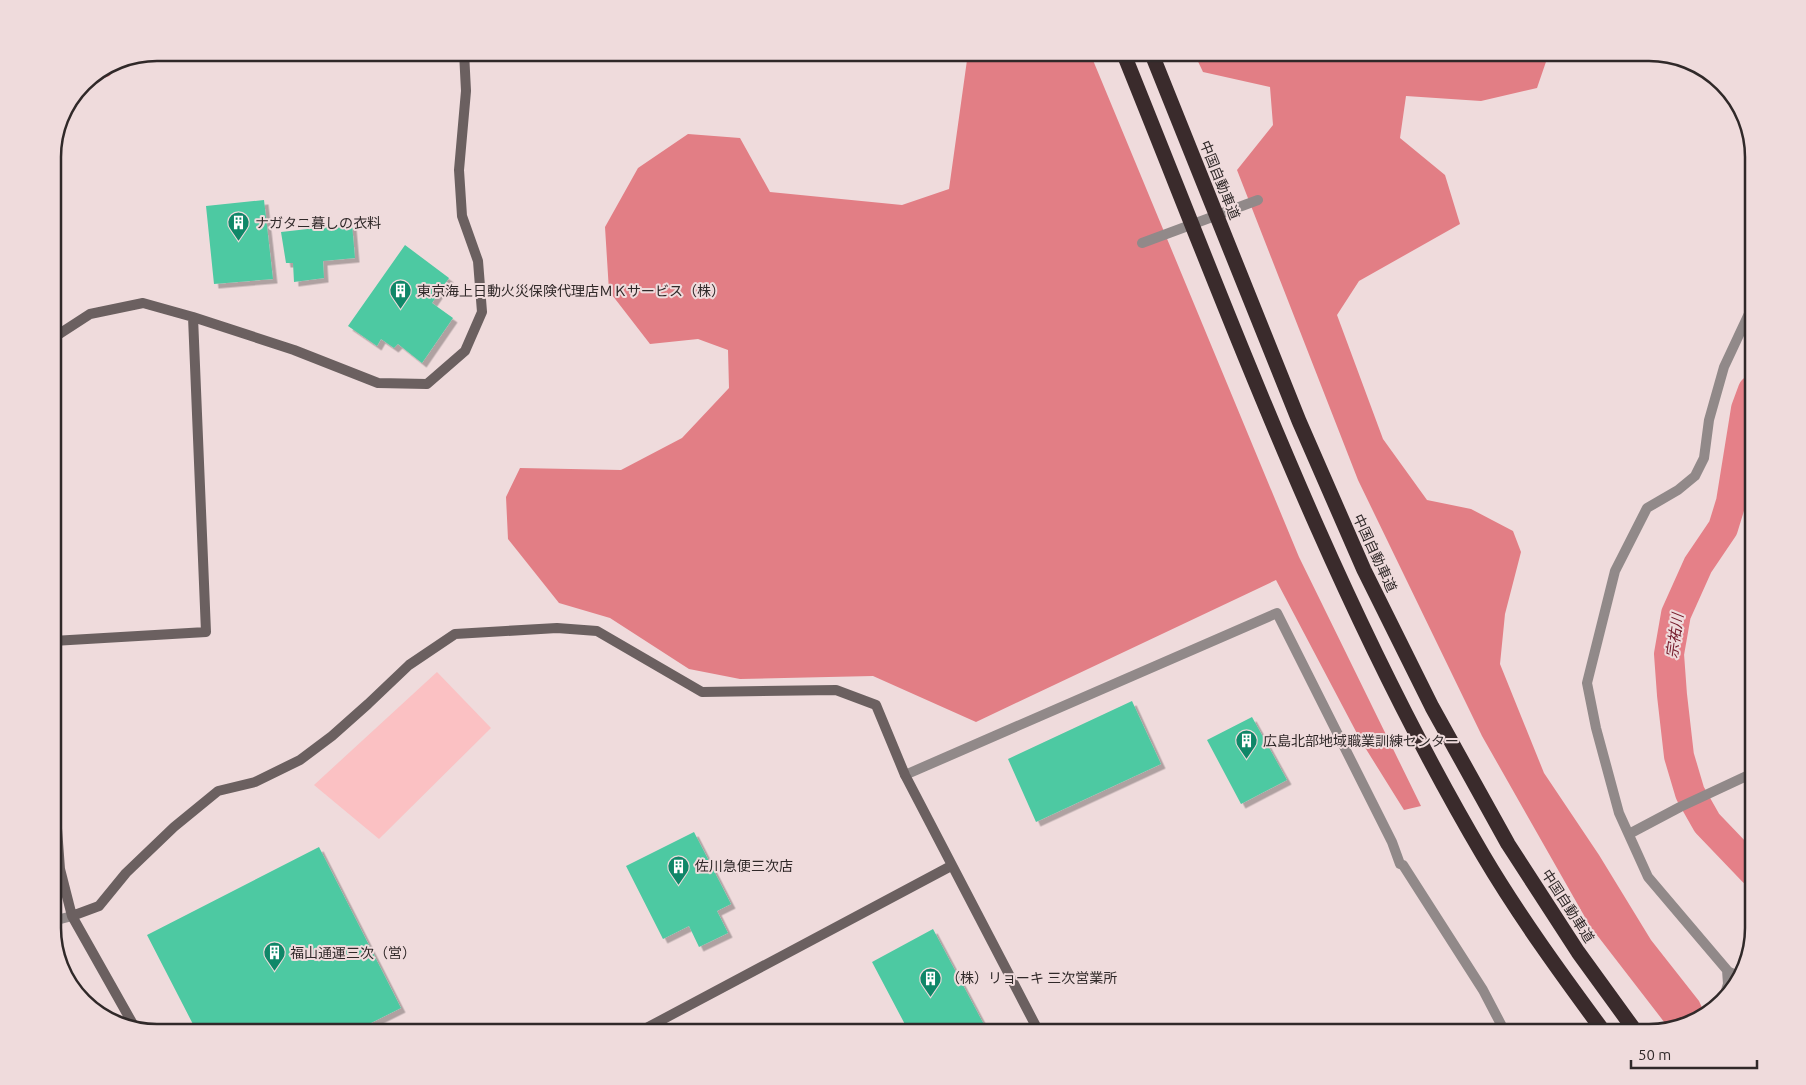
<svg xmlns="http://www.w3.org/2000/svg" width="1806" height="1085" viewBox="0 0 1806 1085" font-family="Ubuntu,'Noto Sans JP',sans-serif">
	<defs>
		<filter id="shadow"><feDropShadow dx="4.5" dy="4.5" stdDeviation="0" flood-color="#0004"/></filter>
	</defs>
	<rect width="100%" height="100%" fill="#efdbdc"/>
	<!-- green -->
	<path fill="#fbc1c3" d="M 437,672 L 491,728 L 379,839 L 314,785 Z"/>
	<!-- forest -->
	<path fill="#e27e85" d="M 968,53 L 1090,53 L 1299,557 L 1421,806 L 1404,810 L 1361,741 L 1276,580 L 976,722 L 873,676 L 740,679 L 689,669 L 610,618 L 559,603 L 508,539 L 506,497 L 520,468 L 621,470 L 682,438 L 729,388 L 728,350 L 698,339 L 650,344 L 609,291 L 605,227 L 638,168 L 688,134 L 740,138 L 770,192 L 902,205 L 949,189 Z
		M 1194,53 L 1549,53 L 1537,88 L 1481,101 L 1406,96 L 1400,138 L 1445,175 L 1460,224 L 1359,281 L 1337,315 L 1383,439 L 1427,500 L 1471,509 L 1513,531 L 1521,552 L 1505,614 L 1500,664 L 1544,773 L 1599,855 L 1651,940 L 1699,1001 L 1705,1014 L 1701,1018 L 1668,1027 L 1590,926 L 1482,736 L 1358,480 L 1237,170 L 1273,125 L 1270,87 L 1203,72 Z"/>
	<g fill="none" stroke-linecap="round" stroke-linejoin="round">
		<!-- stream -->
		<path stroke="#e58088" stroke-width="5" d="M 83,83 L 108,74 L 114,62"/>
		<!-- river -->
		<path stroke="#e58088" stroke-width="30" d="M 1753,390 L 1746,409 L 1731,502 L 1723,528 L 1698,565 L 1676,614 L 1669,654 L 1672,695 L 1679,756 L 1690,793 L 1707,823 L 1753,871"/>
	</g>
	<!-- building -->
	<path fill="#4ec9a2" filter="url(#shadow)" d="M 264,200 L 273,279 L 214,284 L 206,206 Z
		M 352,224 L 355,258 L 323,261 L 324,278 L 294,282 L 293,263 L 286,263 L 281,232 Z
		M 405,245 L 449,278 L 432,303 L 453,318 L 422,363 L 398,344 L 394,348 L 381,339 L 377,346 L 348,326 Z
		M 1132,701 L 1161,764 L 1036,822 L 1008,759 Z
		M 1252,717 L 1287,780 L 1241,804 L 1207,740 Z
		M 694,832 L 731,904 L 717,911 L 728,933 L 699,947 L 689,926 L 663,939 L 626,866 Z
		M 319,847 L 401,1008 L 353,1032 L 197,1032 L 147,935 Z
		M 933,929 L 988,1032 L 909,1032 L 872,962 Z"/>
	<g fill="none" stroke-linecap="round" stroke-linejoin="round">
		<!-- lane -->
		<path stroke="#918989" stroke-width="8" d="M 1727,970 L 1741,976"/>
		<!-- street -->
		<path stroke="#918989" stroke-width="10" d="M 1142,243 L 1258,200
			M 905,775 L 1277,613 L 1392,842 L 1400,864 L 1403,865 L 1483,990 L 1505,1032
			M 1629,834 L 1680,807 L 1753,773
			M 53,921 L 72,916
			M 1725,994 L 1728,984 L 1727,970 L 1648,877 L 1619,813 L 1596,728 L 1587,683 L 1615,571 L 1647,508 L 1678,490 L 1695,476 L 1704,458 L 1709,420 L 1724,367 L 1753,305"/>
		<!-- secondary -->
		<path stroke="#6b6060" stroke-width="10" d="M 53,338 L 90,314 L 143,303 L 193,317 L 294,350 L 378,383 L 427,384 L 465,351 L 482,312 L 478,261 L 462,216 L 459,170 L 466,91 L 464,52
			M 53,641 L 206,632 L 193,317
			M 53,774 L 60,869 L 72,916 L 134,1026
			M 72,916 L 99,906 L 126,873 L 174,827 L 218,791 L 255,782 L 300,760 L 332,736 L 368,704 L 409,665 L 455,634 L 557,628 L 597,631 L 702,692 L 836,690 L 876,705 L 905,775 L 1039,1032
			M 639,1032 L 951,866"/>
		<!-- highway -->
		<path stroke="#3a2b2c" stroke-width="15" d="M 1123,52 C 1233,324 1334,602 1483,855 C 1519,916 1562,975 1604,1032
			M 1151,52 L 1299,421 L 1364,570 L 1432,707 L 1508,844 L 1578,952 L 1636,1032"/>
	</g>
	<!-- icons -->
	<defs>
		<symbol id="building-pin" viewBox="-11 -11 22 30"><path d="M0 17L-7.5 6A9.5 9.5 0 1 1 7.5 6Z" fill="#0f8768" stroke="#efdbdc"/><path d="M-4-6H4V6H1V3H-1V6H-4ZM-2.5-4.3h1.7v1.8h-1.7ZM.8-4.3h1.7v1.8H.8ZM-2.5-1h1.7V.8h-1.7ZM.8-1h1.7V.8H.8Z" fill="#fff"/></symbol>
	</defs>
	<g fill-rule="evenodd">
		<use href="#building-pin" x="226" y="210" width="25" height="34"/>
		<use href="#building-pin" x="388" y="278" width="25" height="34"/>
		<use href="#building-pin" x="1234" y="728" width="25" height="34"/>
		<use href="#building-pin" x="666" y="854" width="25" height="34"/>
		<use href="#building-pin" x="262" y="940" width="25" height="34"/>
		<use href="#building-pin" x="918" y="966" width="25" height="34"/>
	</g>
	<g text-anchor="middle" stroke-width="4" stroke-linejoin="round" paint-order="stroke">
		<!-- street labels -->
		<g font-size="14" fill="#302929" stroke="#efdbdc">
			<text transform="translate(1220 180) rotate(68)" y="5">中国自動車道</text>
			<text transform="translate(1375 553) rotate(65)" y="5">中国自動車道</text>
			<text transform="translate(1568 906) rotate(57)" y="5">中国自動車道</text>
		</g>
		<!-- poi labels -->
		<g font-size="14" fill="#302929" stroke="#efdbdc" text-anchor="start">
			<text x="255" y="228">ナガタニ暮しの衣料</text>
			<text x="417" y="296">東京海上日動火災保険代理店ＭＫサービス（株）</text>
			<text x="1263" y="746">広島北部地域職業訓練センター</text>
			<text x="695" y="871">佐川急便三次店</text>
			<text x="290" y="958">福山通運三次（営）</text>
			<text x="946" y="983">（株）リョーキ 三次営業所</text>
		</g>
		<!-- water labels -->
		<g font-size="15" font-style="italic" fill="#741a2a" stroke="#efdbdc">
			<text transform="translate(1675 636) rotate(-82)" y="5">宗祐川</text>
		</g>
	</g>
	<!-- crop -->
	<path d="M0 0H1806V1085H0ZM157 61H1649A96 96 0 0 1 1745 157V928A96 96 0 0 1 1649 1024H157A96 96 0 0 1 61 928V157A96 96 0 0 1 157 61Z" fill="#efdbdc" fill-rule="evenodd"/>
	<path fill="none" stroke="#302929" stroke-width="2.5" d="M157 61H1649A96 96 0 0 1 1745 157V928A96 96 0 0 1 1649 1024H157A96 96 0 0 1 61 928V157A96 96 0 0 1 157 61Z"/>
	<!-- scale -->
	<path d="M1631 1060v8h126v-8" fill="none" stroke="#302929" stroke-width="2.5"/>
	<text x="1638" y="1060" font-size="15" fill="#302929" stroke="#efdbdc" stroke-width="4" paint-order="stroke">50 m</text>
</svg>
